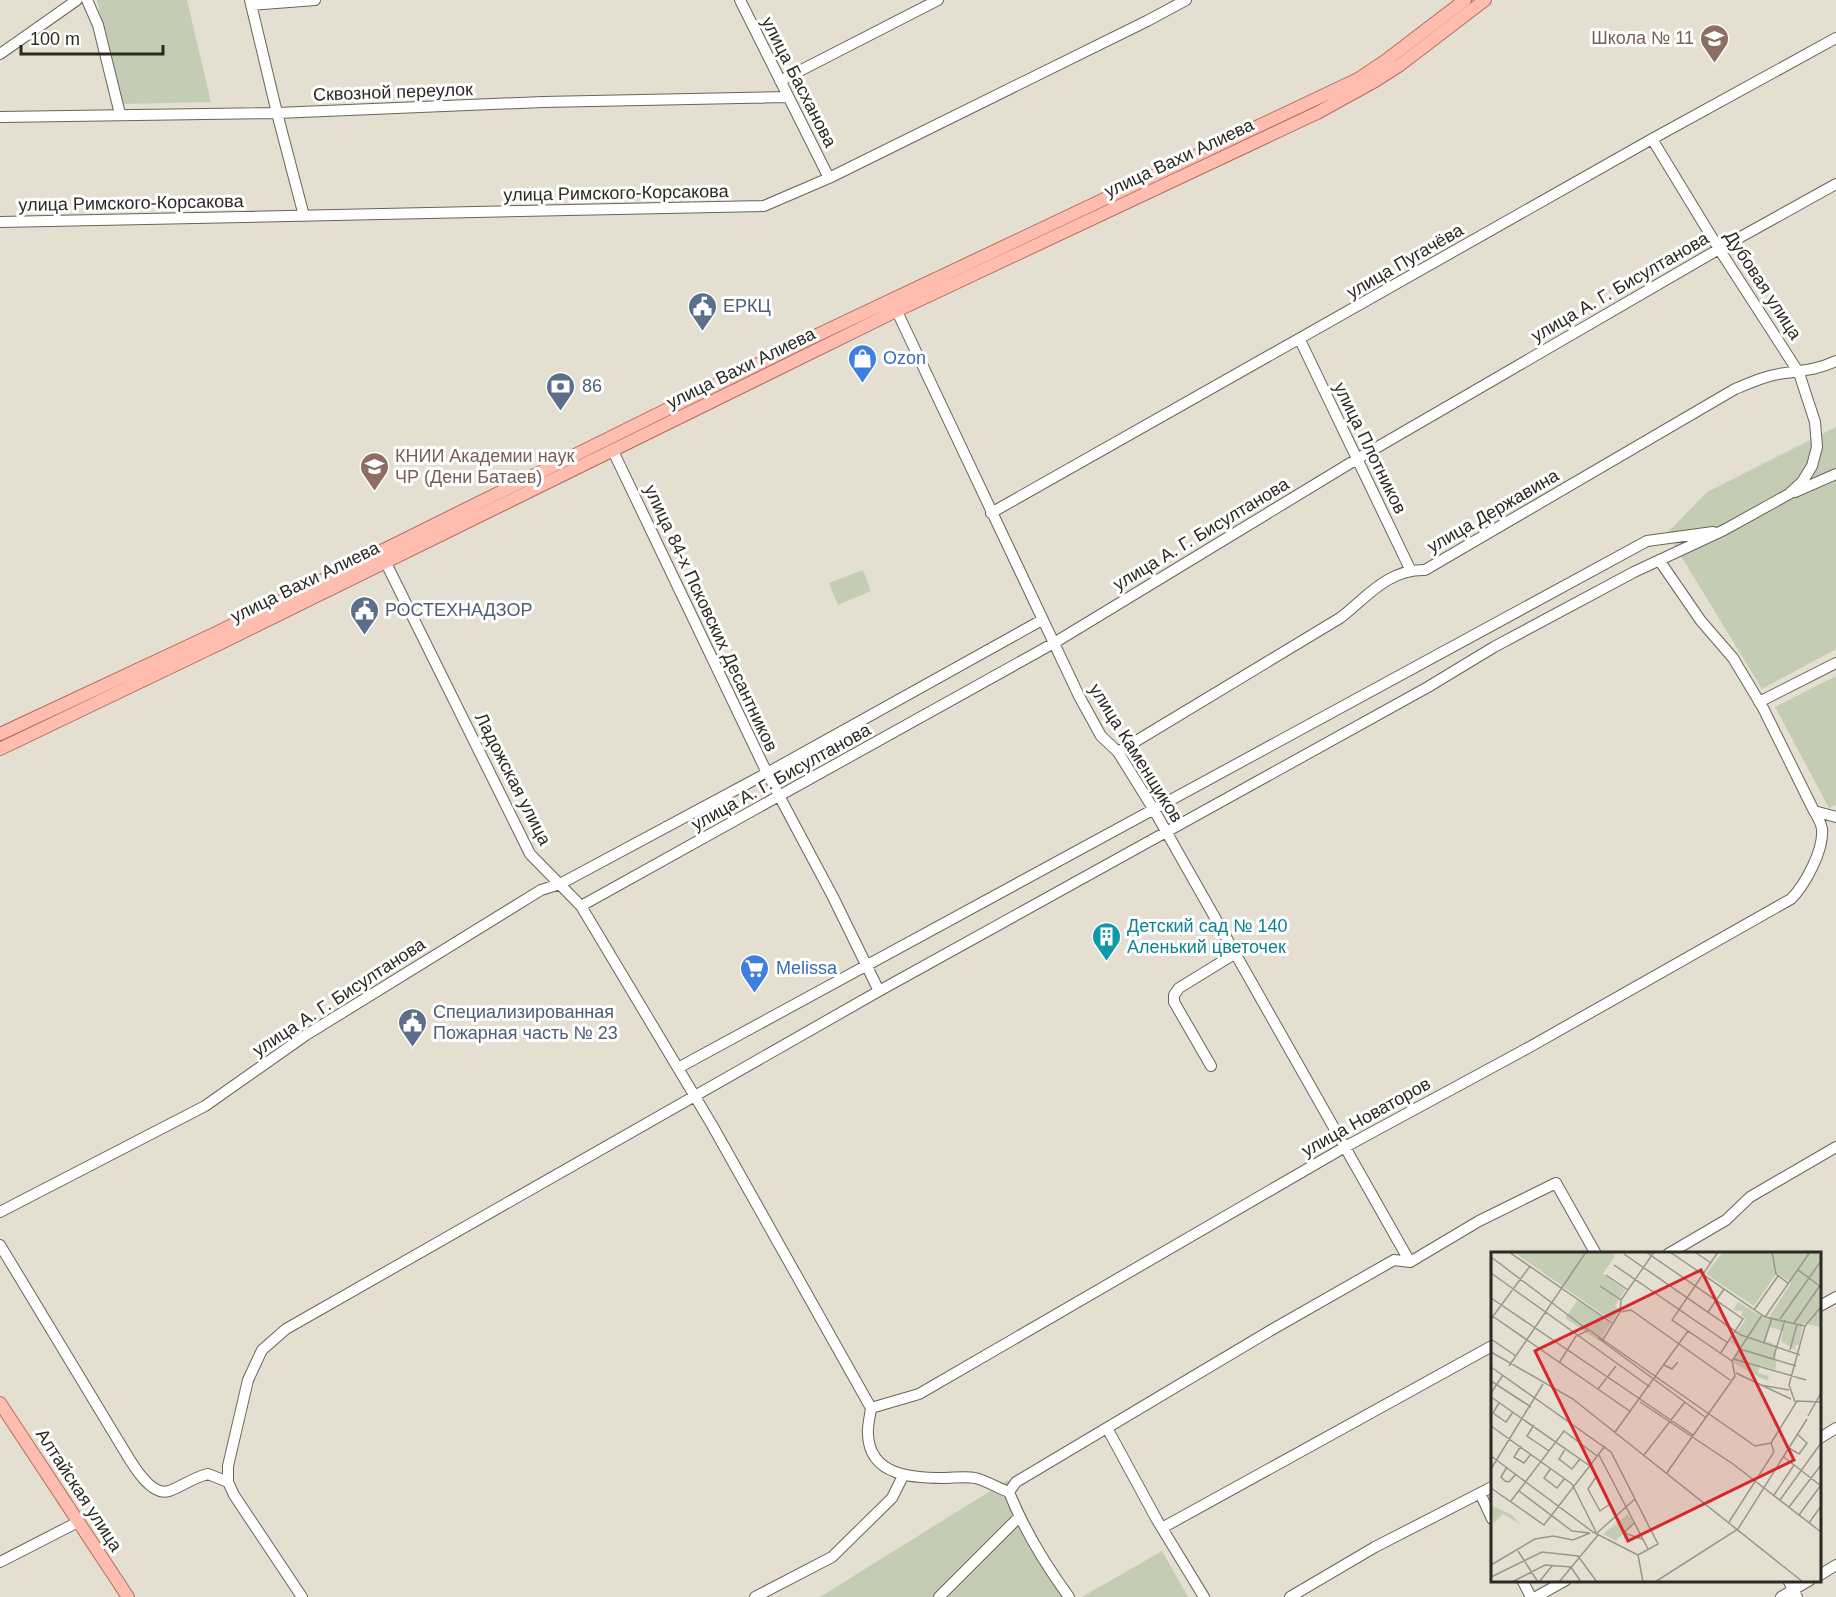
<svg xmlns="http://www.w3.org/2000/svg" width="1836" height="1597" viewBox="0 0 1836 1597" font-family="Arial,sans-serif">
	<rect width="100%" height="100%" fill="#e4dfd1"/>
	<!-- green -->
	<path fill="#c5ccb4" d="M 97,0 L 187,0 L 211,102 L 121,104 Z
		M 1836,427 L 1836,649 L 1762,689 L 1667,533 L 1707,492 Z
		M 863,570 L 871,591 L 838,605 L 829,583 Z
		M 1836,676 L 1836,805 L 1829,808 L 1775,707 Z
		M 1008,1480 L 1069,1597 L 820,1597 Z
		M 1162,1551 L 1188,1597 L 1082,1597 Z"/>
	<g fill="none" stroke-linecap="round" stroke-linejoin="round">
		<defs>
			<path id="minor" d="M 87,0 L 98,25 L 120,114
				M 250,0 L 277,113 L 304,216
				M 740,0 L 829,178
				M 252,5 L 315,0
				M 0,54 L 77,0
				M 780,81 L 938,0
				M 0,117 L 277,113 L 543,102 L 788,97
				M 0,222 L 764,206 L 829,178 L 1147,21 L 1186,0
				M 893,303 L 1079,696 L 1101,736 L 1118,752 L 1154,810 L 1410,1262
				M 1300,340 L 1410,569
				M 613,451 L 767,773 L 833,897 L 879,991
				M 1795,492 L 1836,474
				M 991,513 L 1652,139 L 1836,38
				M 382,555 L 530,854 L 581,906 L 712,1125 L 871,1408 C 870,1417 867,1427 868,1435 C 870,1476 913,1478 943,1478 C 953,1478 966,1476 975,1478 C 987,1481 998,1488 1009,1492 C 1024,1530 1045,1564 1069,1597
				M 1659,560 L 1701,621 L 1733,658 L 1763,708 L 1814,811 L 1836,817
				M 1759,702 L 1836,663
				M 1118,752 L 1340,618 C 1367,597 1388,569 1425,570 L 1735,389 C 1752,382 1768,375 1785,373 C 1806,370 1816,370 1836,361
				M 581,906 L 1054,643 L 1357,459 L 1719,249 L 1836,184
				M 1211,1066 L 1174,1002 L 1174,995 L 1179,988 L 1236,953
				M 678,1068 L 1647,541 L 1713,532
				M 0,1212 L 205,1106 L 306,1035 L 541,890 L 560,884 L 767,773 L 1042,620
				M 0,1245 L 119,1442 C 128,1456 149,1498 169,1491 C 183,1486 194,1477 208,1474 L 228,1482
				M 1668,1254 L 1726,1220 L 1750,1197 L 1836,1147
				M 1820,1306 L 1836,1297
				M 871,1408 L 919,1394 L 1345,1147 L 1526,1049 L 1791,899 C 1805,885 1824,850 1822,829 C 1821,822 1817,816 1814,811
				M 1107,1428 L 1157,1520 L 1204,1597
				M 1820,1438 L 1836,1428
				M 1009,1492 L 1016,1482 L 1273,1329 L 1394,1260 L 1410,1262 L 1479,1221 L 1556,1183 L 1596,1254
				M 1480,1493 L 1492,1519
				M 1162,1528 L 1492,1346
				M 0,1562 L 78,1522
				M 1820,1575 L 1836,1565
				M 1522,1580 L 1531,1597
				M 1788,1580 L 1797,1597
				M 302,1597 L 234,1495 L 228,1482 L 228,1466 L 248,1380 L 262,1350 L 286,1329 L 879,991 L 1428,687 L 1494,647 L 1634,572 L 1724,530 L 1789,494 L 1802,482 L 1812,466 L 1817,447 L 1815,422 L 1799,373 L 1719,249 L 1652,139
				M 755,1597 L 832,1557 L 892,1498 L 903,1476
				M 939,1597 L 1019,1517
				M 1290,1597 L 1375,1547 L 1492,1487
				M 1536,1597 L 1566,1580
				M 1781,1597 L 1810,1580"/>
			<path id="major" d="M 0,734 L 218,632 L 813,337 L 1358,79 L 1385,61 L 1465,0
				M 0,749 L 219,644 L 896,311 L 1317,113 L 1375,81 L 1400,65 L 1485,0
				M 0,1403 L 128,1597"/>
		</defs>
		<!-- minor casing -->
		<use href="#minor" stroke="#686558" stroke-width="12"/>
		<!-- major casing -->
		<use href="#major" stroke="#b56d5c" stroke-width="14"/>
		<!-- minor -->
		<use href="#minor" stroke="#fff" stroke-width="10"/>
		<!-- major -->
		<use href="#major" stroke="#ffbdb0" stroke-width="12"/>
	</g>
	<!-- icons -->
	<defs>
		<symbol id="school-pin" viewBox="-11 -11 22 30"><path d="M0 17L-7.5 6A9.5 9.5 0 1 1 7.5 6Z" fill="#8d6e63" stroke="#fff"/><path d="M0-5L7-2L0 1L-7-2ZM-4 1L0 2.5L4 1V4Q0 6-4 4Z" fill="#fff"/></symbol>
		<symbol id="civic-pin" viewBox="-11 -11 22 30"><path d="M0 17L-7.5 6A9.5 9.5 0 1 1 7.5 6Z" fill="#5c6f8a" stroke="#fff"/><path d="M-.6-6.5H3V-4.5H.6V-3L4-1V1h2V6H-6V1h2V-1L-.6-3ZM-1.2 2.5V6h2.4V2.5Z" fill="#fff"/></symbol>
		<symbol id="shop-pin" viewBox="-11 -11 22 30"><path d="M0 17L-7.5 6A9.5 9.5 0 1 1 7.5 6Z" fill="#3f7fe0" stroke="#fff"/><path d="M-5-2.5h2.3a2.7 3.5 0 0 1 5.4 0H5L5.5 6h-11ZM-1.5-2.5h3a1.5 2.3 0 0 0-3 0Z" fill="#fff"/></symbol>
		<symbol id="bank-pin" viewBox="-11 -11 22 30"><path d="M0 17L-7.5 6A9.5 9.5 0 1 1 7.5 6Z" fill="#5c6f8a" stroke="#fff"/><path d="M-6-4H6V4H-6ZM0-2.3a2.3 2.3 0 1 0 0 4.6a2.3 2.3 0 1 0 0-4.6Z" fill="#fff"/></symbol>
		<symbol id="university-pin" viewBox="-11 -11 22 30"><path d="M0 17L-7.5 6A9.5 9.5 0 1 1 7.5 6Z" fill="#8d6e63" stroke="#fff"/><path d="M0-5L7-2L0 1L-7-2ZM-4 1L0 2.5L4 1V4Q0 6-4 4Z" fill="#fff"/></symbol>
		<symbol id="building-pin" viewBox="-11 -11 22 30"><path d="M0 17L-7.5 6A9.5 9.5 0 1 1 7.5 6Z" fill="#0f9aa8" stroke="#fff"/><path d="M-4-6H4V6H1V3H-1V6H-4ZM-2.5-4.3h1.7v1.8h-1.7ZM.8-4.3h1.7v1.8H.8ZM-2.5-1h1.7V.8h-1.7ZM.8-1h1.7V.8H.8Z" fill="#fff"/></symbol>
		<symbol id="supermarket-pin" viewBox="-11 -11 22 30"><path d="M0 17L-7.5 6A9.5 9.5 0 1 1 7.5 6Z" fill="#3f7fe0" stroke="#fff"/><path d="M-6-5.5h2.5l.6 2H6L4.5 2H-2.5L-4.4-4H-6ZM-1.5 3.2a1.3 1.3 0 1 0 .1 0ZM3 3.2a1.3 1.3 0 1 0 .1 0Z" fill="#fff"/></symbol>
	</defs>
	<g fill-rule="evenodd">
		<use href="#school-pin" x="1698" y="22" width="33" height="45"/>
		<use href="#civic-pin" x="686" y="290" width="33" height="45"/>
		<use href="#shop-pin" x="846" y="342" width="33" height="45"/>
		<use href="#bank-pin" x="544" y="370" width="33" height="45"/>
		<use href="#university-pin" x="358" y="450" width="33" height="45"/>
		<use href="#civic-pin" x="348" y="594" width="33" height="45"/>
		<use href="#building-pin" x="1090" y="920" width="33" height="45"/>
		<use href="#supermarket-pin" x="738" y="952" width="33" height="45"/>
		<use href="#civic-pin" x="396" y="1006" width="33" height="45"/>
	</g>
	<g text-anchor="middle" stroke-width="6" stroke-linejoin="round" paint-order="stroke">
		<!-- education labels -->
		<g font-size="18" fill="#785e54" stroke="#fff" text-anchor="end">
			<text x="1694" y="44">Школа № 11</text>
			<text x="395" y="462" text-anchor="start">КНИИ Академии наук<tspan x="395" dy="21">ЧР (Дени Батаев)</tspan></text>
		</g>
		<!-- street labels -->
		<g font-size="18" fill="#2b2923" stroke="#fff">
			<text transform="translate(799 82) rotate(63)" y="6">улица Басханова</text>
			<text transform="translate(393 92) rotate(-2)" y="6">Сквозной переулок</text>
			<text transform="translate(1179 158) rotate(-25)" y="6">улица Вахи Алиева</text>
			<text transform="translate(616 193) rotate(-1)" y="6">улица Римского-Корсакова</text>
			<text transform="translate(131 203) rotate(-1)" y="6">улица Римского-Корсакова</text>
			<text transform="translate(1405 261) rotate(-30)" y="6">улица Пугачёва</text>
			<text transform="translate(1763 285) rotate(57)" y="6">Дубовая улица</text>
			<text transform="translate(1620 287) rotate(-30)" y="6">улица А. Г. Бисултанова</text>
			<text transform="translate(741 368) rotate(-26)" y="6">улица Вахи Алиева</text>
			<text transform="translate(1370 448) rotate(64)" y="6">улица Плотников</text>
			<text transform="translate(1493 511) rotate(-30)" y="6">улица Державина</text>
			<text transform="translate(1201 534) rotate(-31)" y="6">улица А. Г. Бисултанова</text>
			<text transform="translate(305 582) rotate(-26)" y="6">улица Вахи Алиева</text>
			<text transform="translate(711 618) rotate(65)" y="6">улица 84-х Псковских Десантников</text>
			<text transform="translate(1136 753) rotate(58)" y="6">улица Каменщиков</text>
			<text transform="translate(781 777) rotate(-29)" y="6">улица А. Г. Бисултанова</text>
			<text transform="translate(513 779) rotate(63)" y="6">Ладожская улица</text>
			<text transform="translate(339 997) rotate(-33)" y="6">улица А. Г. Бисултанова</text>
			<text transform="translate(1366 1117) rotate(-29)" y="6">улица Новаторов</text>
			<text transform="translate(79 1490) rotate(57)" y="6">Алтайская улица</text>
		</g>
		<!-- service labels -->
		<g font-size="18" fill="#4e5e75" stroke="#fff" text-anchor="start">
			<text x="723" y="312">ЕРКЦ</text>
			<text x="582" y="392">86</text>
			<text x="385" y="616">РОСТЕХНАДЗОР</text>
			<text x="433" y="1018">Специализированная<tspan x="433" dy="21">Пожарная часть № 23</tspan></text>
		</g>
		<!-- shop labels -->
		<g font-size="18" fill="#366cbe" stroke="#fff" text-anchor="start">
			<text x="883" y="364">Ozon</text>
			<text x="776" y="974">Melissa</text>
		</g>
		<!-- culture labels -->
		<g font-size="18" fill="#0d838f" stroke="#fff" text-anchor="start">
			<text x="1127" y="932">Детский сад № 140<tspan x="1127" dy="21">Аленький цветочек</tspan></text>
		</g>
	</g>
	<!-- overview -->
	<g transform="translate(1491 1252)">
		<rect width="330" height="330" fill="#e4dfd1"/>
		<path d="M 23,0 L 120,0 L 124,4 L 112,22 L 134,38 L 124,54 L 128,58 L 121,69 ZM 232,0 L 330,0 L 330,75 L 312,71 L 308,93 L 303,94 L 306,99 L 290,89 L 292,79 L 279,75 L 275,89 L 285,93 L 285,114 L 284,118 L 269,113 L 267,121 L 278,124 L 276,129 L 240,110 L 249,97 L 239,90 L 255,67 L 250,63 L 252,59 L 242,58 L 247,50 L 276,68 L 300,31 L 286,21 L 263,54 L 215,22 ZM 87,48 L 120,71 L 108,89 L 74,66 ZM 0,253 L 21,263 L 29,272 L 12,262 L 3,271 ZM 137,262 L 142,271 L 125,289 L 112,282 Z" fill="#c5ccb4"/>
		<path fill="none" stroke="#9a968b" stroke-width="1.5" d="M 18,0 L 121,71M 155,0 L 252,67 L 229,102M 179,0 L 274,65 L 314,74M 204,0 L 220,11M 227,0 L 181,68 L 241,109M 281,0 L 285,22 L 298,32M 133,2 L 250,83 L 309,103M 0,5 L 97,78M 123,13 L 237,91M 307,18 L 330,35M 0,21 L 159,135M 115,23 L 137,38M 109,34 L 130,48M 0,46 L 202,183M 263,58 L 287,24M 129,60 L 140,58 L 239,128M 217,60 L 233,37M 0,63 L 140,160M 274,65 L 319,0M 0,67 L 39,14M 289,67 L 330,9M 303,71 L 330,32M 107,86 L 214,165M 0,87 L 25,104M 111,89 L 129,60 L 130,48 L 163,0M 273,90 L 281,66M 249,97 L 305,114M 299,98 L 306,72M 0,100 L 82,147 L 312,330M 243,107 L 315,128M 282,107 L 294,68M 68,111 L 85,84 L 98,78 L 264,194 L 280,191 L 306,149 L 330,150M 173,113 L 181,117 L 187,110M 18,114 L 95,0M 0,115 L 120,200 L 167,292 L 147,303M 245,121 L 300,147M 0,129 L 40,155M 270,133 L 298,138M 107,137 L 125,114M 0,141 L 12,123M 0,145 L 99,214 L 125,263M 149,150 L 242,212 L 330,280M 304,150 L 298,133 L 314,74 L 330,55M 8,151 L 2,161 L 15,170 L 22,160M 317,164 L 330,141M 43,173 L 36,184 L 58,199M 0,174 L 81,232 L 105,280M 124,180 L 197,79M 30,194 L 23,205 L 33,211 L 40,202M 75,196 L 68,207 L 81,217 L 89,207M 298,196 L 308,202 L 316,191 L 306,182M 108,203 L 157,297M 153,203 L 194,150M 0,204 L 102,280 L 147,303 L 152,330M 293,205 L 330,234M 16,215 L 10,225 L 14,229 L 18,230 L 25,222M 60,216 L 53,226 L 66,236 L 74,226M 0,217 L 52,132M 175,222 L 244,124 L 241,109 L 271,63M 105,225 L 97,237 L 109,259 L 119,252M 0,236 L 53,273 L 114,194M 28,239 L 81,279 L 99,281M 283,243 L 303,213M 289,248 L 330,191M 20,249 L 73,179 L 106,204M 298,255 L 330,213M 308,263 L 330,233M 238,270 L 283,200 L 280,191M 143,271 L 133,281 L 151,287M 318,271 L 330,254M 106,281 L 144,247M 27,299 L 47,330M 0,313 L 44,287 L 62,284 L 82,288 L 99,281M 0,325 L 51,300 L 87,304 L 106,330M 21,330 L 54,313 L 80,315 L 90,330M 48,330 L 61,314M 68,330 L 107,283M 164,330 L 247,277 L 316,167"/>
		<path fill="#d62828" fill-opacity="0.15" stroke="#d62828" stroke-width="3" d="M 210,18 L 303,208 L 137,289 L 44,99 Z"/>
		<rect width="330" height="330" fill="none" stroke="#2b2923" stroke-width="3"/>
	</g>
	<!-- scale -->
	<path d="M21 45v9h142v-9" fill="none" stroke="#2b2923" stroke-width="3"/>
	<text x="30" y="45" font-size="18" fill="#2b2923" stroke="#ffffff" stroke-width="4.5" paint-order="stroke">100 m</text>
</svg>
